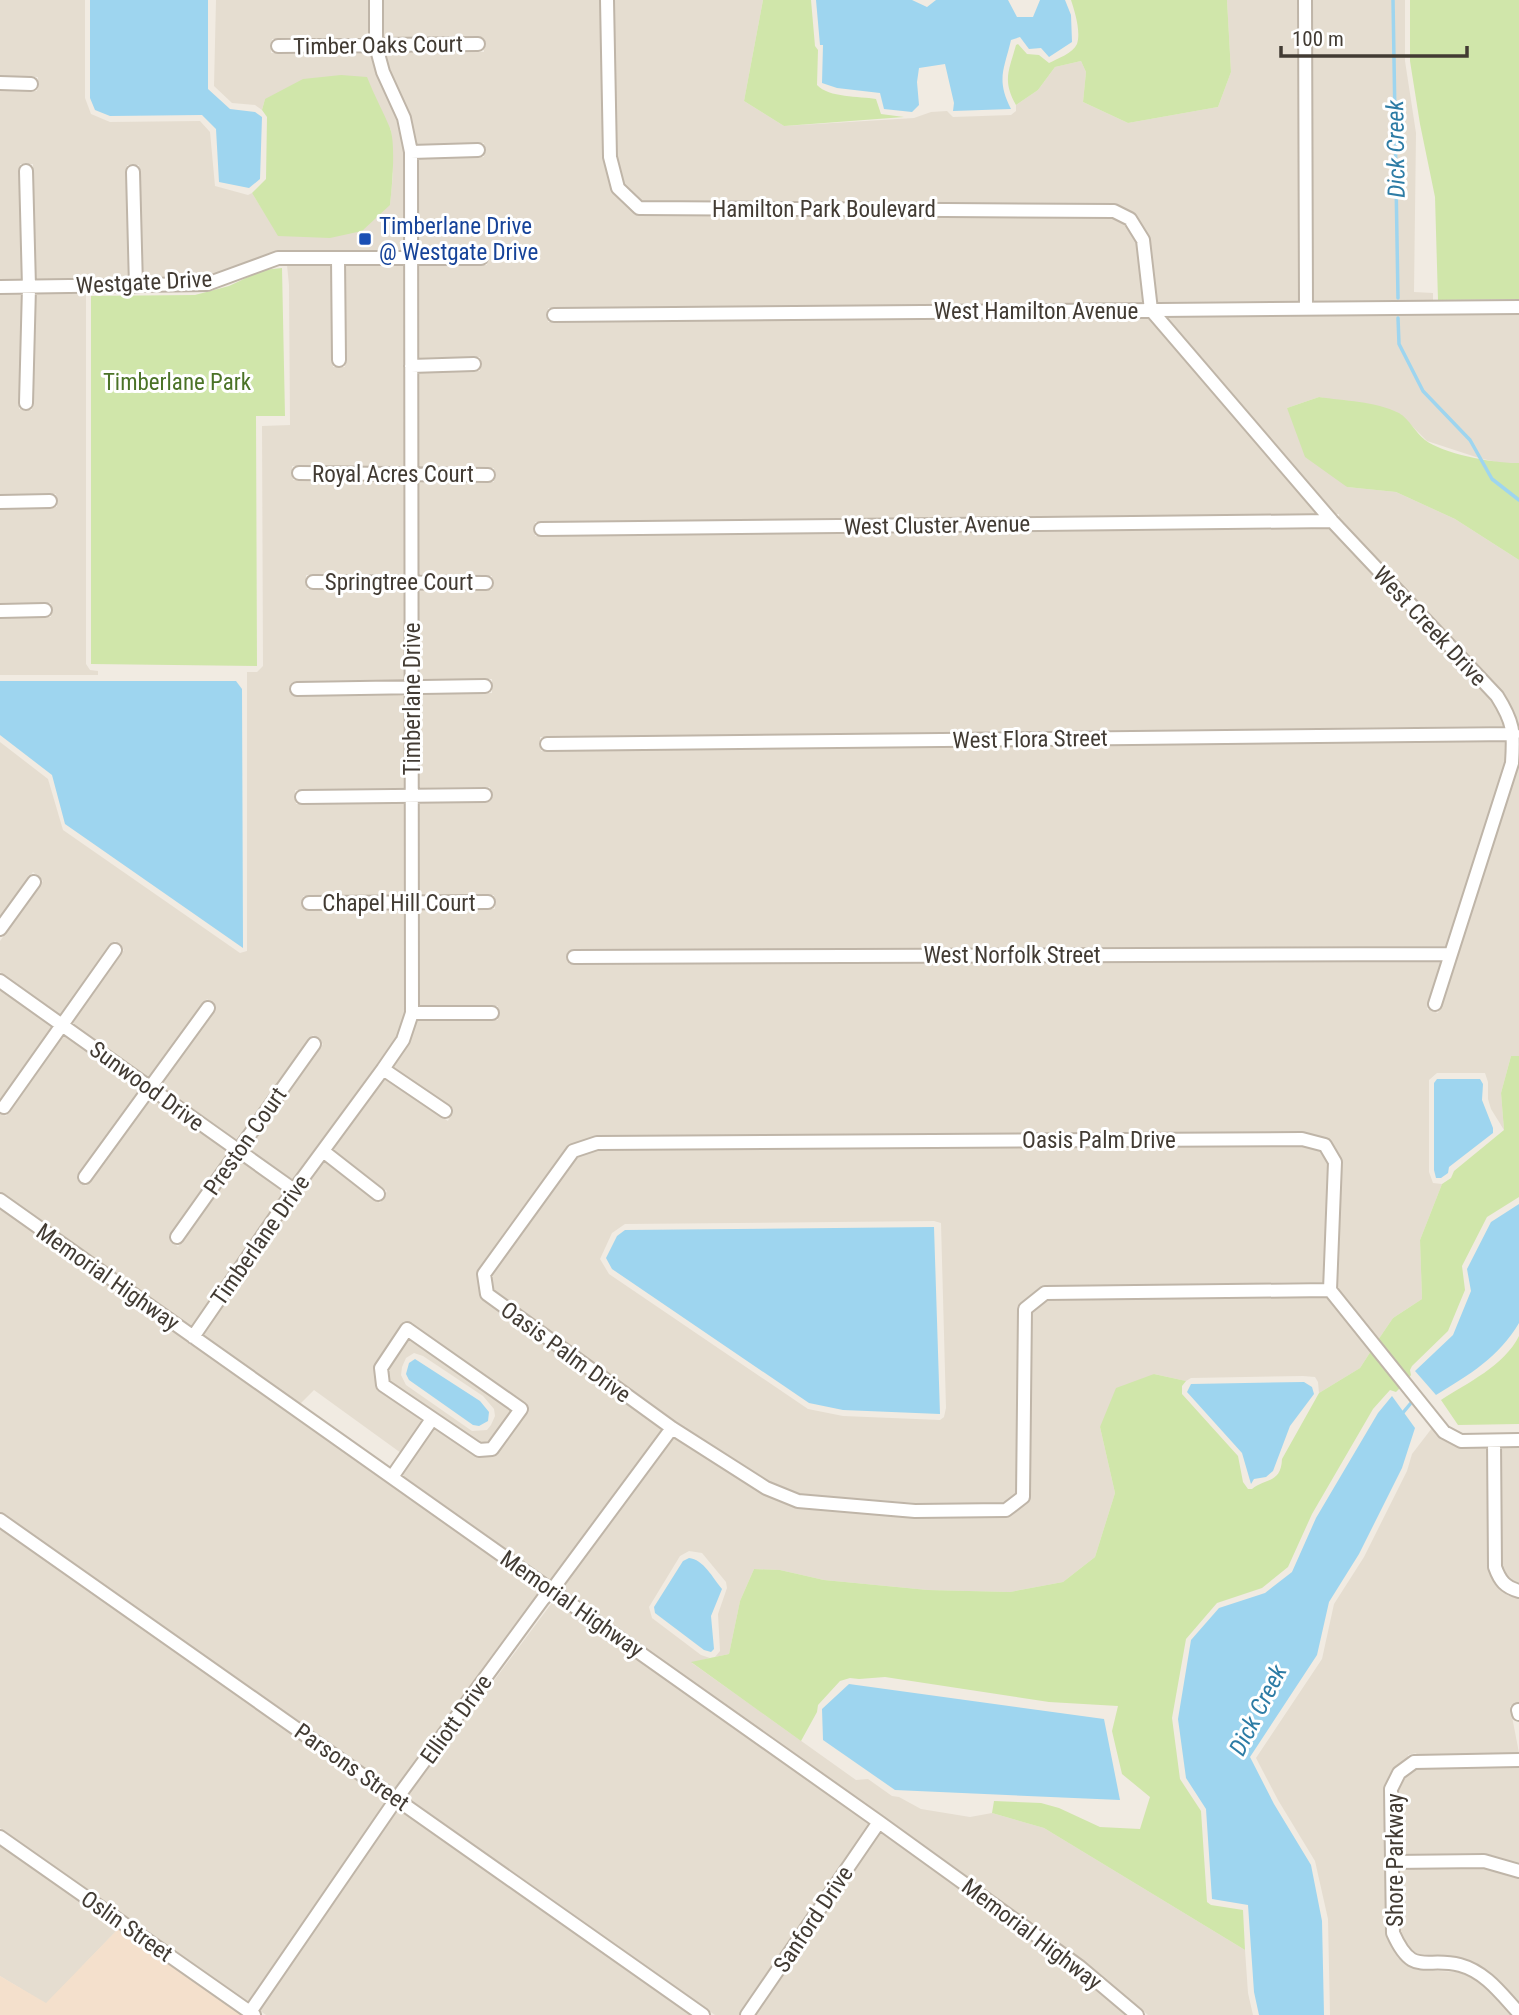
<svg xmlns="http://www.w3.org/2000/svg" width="1519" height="2015" viewBox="0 0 1519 2015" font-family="'Roboto Condensed',sans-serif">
	<rect width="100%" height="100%" fill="#f1ebe2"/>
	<!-- residential -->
	<path fill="#e5ddd0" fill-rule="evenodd" d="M 0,0 L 85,0 L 85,98 L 91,114 L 110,122 L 200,121 L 210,132 L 215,186 L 248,195 L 252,193 L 279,236 L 390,205 L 393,174 L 391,130 L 377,105 L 265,99 L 262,110 L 255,105 L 232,103 L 214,86 L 216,0 L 370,0 L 370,39 L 272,39 L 271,53 L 371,54 L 378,76 L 398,120 L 405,153 L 404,250 L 278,251 L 206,277 L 142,279 L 139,165 L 127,165 L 129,279 L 35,280 L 33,164 L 20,164 L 22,280 L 0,280 L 0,90 L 37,91 L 38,77 L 0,76 Z
		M 382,0 L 600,0 L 604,157 L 613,193 L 639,215 L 1113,218 L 1126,225 L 1136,243 L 1144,303 L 548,308 L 548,322 L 1149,318 L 1318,514 L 535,522 L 535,536 L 1330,529 L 1492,701 L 1502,716 L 1505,726 L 540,737 L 541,751 L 1507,741 L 1506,761 L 1446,946 L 568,951 L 569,964 L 1441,961 L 1427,1009 L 1438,1013 L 1518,766 L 1519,751 L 1519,1056 L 1511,1056 L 1501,1093 L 1504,1130 L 1491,1109 L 1488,1099 L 1488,1082 L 1485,1073 L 1437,1073 L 1429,1080 L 1429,1172 L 1433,1183 L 1442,1184 L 1420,1240 L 1422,1299 L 1393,1318 L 1378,1340 L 1337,1287 L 1340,1159 L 1327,1138 L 1304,1132 L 595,1136 L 568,1147 L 479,1269 L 477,1275 L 480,1296 L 483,1300 L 663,1430 L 551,1581 L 402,1475 L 427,1439 L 417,1430 L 401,1453 L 314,1390 L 300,1404 L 203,1335 L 324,1161 L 380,1203 L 387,1191 L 332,1150 L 384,1079 L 448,1121 L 453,1109 L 392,1067 L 408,1044 L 416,1020 L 498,1020 L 498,1006 L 418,1006 L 419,910 L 495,909 L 494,895 L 419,895 L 419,802 L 491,801 L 490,787 L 419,788 L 418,694 L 492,693 L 492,679 L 418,680 L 418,588 L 492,590 L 492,576 L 418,574 L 418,480 L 494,482 L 494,468 L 418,466 L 417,373 L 480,371 L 480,357 L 417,358 L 417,265 L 487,265 L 487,251 L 417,250 L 417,159 L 484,157 L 484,143 L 416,145 L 410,114 L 389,69 L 385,53 L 484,52 L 484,38 L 383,39 ZM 414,1353 L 423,1356 L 483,1396 L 494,1409 L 495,1416 L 491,1425 L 487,1430 L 472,1431 L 406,1385 L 401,1375 L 402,1367 L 406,1358 Z
		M 613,0 L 763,0 L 744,101 L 784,126 L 914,118 L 931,112 L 947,111 L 953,117 L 1011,115 L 1016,111 L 1016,105 L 1038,90 L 1055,67 L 1081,61 L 1086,72 L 1083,102 L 1128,123 L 1218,107 L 1231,72 L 1227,0 L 1299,0 L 1300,301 L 1157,302 L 1148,236 L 1135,215 L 1114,204 L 641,201 L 623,184 L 616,156 Z
		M 1311,0 L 1405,0 L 1405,61 L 1416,133 L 1414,292 L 1433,293 L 1433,300 L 1313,301 Z
		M 287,265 L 332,265 L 333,367 L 345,367 L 344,265 L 404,265 L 405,466 L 292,466 L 293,480 L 405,480 L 405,574 L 306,575 L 307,589 L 405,588 L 406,680 L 306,681 L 307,695 L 406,694 L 406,788 L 295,790 L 296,804 L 406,802 L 406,895 L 303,896 L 304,910 L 406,910 L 405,1012 L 397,1036 L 292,1181 L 247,1148 L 323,1044 L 313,1035 L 236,1141 L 159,1086 L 216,1008 L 207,999 L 149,1078 L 72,1024 L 124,950 L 115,941 L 61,1016 L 0,972 L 0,941 L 43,881 L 33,872 L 0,918 L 0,742 L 48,779 L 63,830 L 240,953 L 247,951 L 247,672 L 257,672 L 263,666 L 262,426 L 290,425 L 289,285 Z
		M 0,294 L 22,294 L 19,409 L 32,410 L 35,294 L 86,294 L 86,664 L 90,670 L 98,671 L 98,675 L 0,675 L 0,618 L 51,617 L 51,603 L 0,604 L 0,509 L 57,507 L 56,494 L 0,494 Z
		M 1519,314 L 1519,463 L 1505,464 L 1479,458 L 1427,441 L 1400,414 L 1319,397 L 1287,408 L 1347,487 L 1396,492 L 1455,519 L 1519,560 L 1519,726 L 1513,709 L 1501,691 L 1339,518 L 1339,514 L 1335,514 L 1166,317 Z
		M 0,989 L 53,1027 L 0,1101 Z
		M 64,1035 L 140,1090 L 77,1177 L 86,1186 L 151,1097 L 228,1152 L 169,1238 L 178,1247 L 239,1160 L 285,1192 L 192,1327 L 0,1192 L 0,1112 L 6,1116 Z
		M 1302,1146 L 1321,1151 L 1328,1164 L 1324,1282 L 1045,1286 L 1022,1303 L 1019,1309 L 1017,1493 L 1004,1503 L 915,1503 L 800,1494 L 769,1481 L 671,1419 L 493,1290 L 490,1276 L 576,1157 L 598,1150 ZM 934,1221 L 941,1223 L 946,1408 L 944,1417 L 940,1420 L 843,1416 L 808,1409 L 609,1274 L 600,1259 L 612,1233 L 625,1224 Z
		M 0,1209 L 543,1592 L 396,1789 L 0,1512 Z
		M 1327,1297 L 1371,1351 L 1360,1368 L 1319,1393 L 1318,1382 L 1315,1377 L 1303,1376 L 1191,1378 L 1186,1381 L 1154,1374 L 1100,1427 L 1115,1493 L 1095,1557 L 1063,1582 L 1010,1592 L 928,1590 L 824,1580 L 780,1570 L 754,1569 L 740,1601 L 729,1654 L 715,1657 L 720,1651 L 718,1614 L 727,1588 L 726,1582 L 702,1553 L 689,1551 L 680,1556 L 649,1607 L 652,1618 L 701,1655 L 710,1658 L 692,1663 L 856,1780 L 868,1779 L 892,1796 L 899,1797 L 921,1809 L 970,1817 L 992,1813 L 1044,1828 L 1245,1950 L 1248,1993 L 1253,2015 L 1148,2015 L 1084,1961 L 562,1589 L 674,1438 L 763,1494 L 798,1508 L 915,1518 L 1006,1517 L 1026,1503 L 1029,1497 L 1032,1313 L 1047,1300 Z
		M 1432,1428 L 1441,1439 L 1458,1448 L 1488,1448 L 1489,1567 L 1495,1585 L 1507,1595 L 1519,1599 L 1519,1703 L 1510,1706 L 1519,1753 L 1417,1755 L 1416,1753 L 1408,1755 L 1408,1758 L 1393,1770 L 1385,1789 L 1387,1933 L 1398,1958 L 1418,1970 L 1459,1972 L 1482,1983 L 1513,2015 L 1330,2015 L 1328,1919 L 1315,1861 L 1278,1800 L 1256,1758 L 1322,1659 L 1334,1604 L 1364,1557 L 1407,1471 L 1412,1454 Z
		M 1519,1447 L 1519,1584 L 1512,1582 L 1505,1575 L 1501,1566 L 1501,1448 Z
		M 0,1529 L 388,1800 L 248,2002 L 0,1828 Z
		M 554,1600 L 870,1824 L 739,2015 L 715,2015 L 407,1797 Z
		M 1519,1768 L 1519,1864 L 1484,1853 L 1398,1855 L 1398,1791 L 1403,1778 L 1416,1769 Z
		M 399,1808 L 691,2015 L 266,2015 L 259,2010 Z
		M 881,1832 L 1077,1973 L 1127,2015 L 755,2015 Z
		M 0,1845 L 119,1928 L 46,2004 L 0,1976 Z
		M 1483,1868 L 1519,1879 L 1519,2002 L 1489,1972 L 1463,1958 L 1420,1955 L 1406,1947 L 1399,1931 L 1398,1869 Z"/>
	<!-- commercial -->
	<path fill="#f4e0cc" d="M 119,1928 L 240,2014 L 240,2015 L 0,2015 L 0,1976 L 46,2003 Z"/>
	<!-- green -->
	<path fill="#d0e6aa" d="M 763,0 L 811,0 L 815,46 L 818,50 L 817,85 C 829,98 859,96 876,99 L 881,114 L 904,117 L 784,126 L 744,101 Z
		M 1071,0 L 1227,0 L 1231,72 L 1218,107 L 1128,123 L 1083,102 L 1086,72 L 1081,61 L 1055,67 L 1038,90 L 1016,105 C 1002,80 1009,71 1016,45 L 1018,44 L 1027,54 L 1039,55 L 1049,63 C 1057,59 1073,53 1077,44 C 1081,32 1075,12 1071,0 Z
		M 1410,0 L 1519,0 L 1519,299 L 1438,300 L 1435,197 L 1420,124 L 1410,61 Z
		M 341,75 L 367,77 C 374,95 383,111 390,128 C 396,144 392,187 390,205 L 362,231 L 330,238 L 278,236 L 252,193 L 266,179 L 267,117 L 262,110 L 265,99 L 303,79 Z
		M 282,268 L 285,416 L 256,416 L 257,666 L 91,664 L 91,296 L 195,295 L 229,286 L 263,270 Z
		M 1319,397 C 1344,401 1375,401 1399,413 C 1409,419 1416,433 1425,440 C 1443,454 1497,464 1519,463 L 1519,560 L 1455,519 L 1396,492 L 1347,487 L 1305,457 L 1287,408 Z
		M 1511,1056 L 1519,1056 L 1519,1197 L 1487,1217 L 1462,1266 L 1465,1290 L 1448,1331 L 1412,1366 L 1410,1370 L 1411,1375 L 1409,1378 L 1378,1340 L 1393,1318 L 1422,1299 L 1420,1240 L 1442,1184 L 1451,1178 L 1454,1171 L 1504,1130 L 1501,1093 Z
		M 1519,1336 L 1519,1424 L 1458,1425 L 1441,1400 C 1467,1383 1504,1366 1519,1336 Z
		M 1371,1351 L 1400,1388 L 1396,1392 L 1390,1390 L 1373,1409 L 1312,1514 L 1288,1567 L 1262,1588 L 1217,1603 L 1186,1639 L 1172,1718 L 1180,1779 L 1201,1811 L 1207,1902 L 1211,1905 L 1243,1910 L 1245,1950 L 1044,1828 L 992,1813 L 994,1801 L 1041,1803 L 1059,1808 L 1100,1827 L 1140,1829 L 1150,1797 L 1122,1774 L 1112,1731 L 1118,1706 L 1049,1702 L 885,1677 L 859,1679 L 850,1678 L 840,1681 L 818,1705 L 817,1712 L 801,1741 L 691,1662 L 729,1654 L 740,1601 L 754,1569 L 780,1570 L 824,1580 L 928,1590 L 1010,1592 L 1063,1582 L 1095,1557 L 1115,1493 L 1100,1427 L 1116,1388 L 1154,1374 L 1186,1381 L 1182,1386 L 1182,1394 L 1238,1456 L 1243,1482 L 1248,1489 L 1252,1489 C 1265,1478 1281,1484 1282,1459 L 1319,1393 L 1360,1368 Z"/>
	<!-- water -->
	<path fill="#9ed5ef" d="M 90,0 L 208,0 L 208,89 L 230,109 L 255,112 L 262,117 L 260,179 L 249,188 L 219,182 L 216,129 L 202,115 L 110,116 L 95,110 L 90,98 Z
		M 816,0 L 912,0 L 927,7 L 936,0 L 1008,0 L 1017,17 L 1033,17 L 1040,0 L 1065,0 L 1071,15 L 1072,42 L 1049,57 L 1041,48 L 1029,49 L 1020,37 L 1011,40 C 1004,70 996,79 1011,109 L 953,111 L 954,103 L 945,64 L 919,68 L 917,82 L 919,105 L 912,112 L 884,109 L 880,93 L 837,88 L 822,83 L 823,45 L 820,45 Z
		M 0,681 L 236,681 L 242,689 L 243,948 L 65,824 L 52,775 L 0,735 Z
		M 1437,1079 L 1480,1079 L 1483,1084 L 1482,1100 L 1493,1128 L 1493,1133 L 1449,1167 L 1448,1173 L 1441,1178 L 1436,1178 L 1434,1170 L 1434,1083 Z
		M 1519,1204 L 1519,1323 C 1499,1357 1469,1375 1436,1395 L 1415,1371 L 1453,1335 L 1471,1291 L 1467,1269 L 1491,1222 Z
		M 934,1227 L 940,1414 L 843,1410 L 809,1403 L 612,1269 L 606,1258 L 617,1236 L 625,1230 Z
		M 415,1359 L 480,1401 L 489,1412 L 488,1421 L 479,1426 L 473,1425 L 409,1380 L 406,1374 L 409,1363 Z
		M 1304,1382 L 1312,1387 L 1314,1394 L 1290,1426 L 1273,1471 L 1266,1477 L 1254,1479 L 1251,1484 L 1242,1453 L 1187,1392 L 1191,1384 Z
		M 1392,1396 L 1415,1428 L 1402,1468 L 1359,1554 L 1329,1602 L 1317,1655 L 1250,1757 L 1274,1804 L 1311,1865 L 1322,1921 L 1324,2015 L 1259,2015 L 1254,1992 L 1248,1905 L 1212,1899 L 1206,1809 L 1186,1778 L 1178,1719 L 1191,1640 L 1219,1608 L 1265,1593 L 1292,1572 L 1316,1518 L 1378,1413 Z
		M 689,1558 C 703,1559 713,1578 722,1589 L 711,1616 L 714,1649 L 711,1652 L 704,1650 L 655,1613 L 654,1607 L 683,1561 Z
		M 849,1684 L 1104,1719 L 1120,1800 L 895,1790 L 823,1740 L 822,1709 Z"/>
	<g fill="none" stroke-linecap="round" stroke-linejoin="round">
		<!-- stream -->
		<path stroke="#9ed5ef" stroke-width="3.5" d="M 1393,0 L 1398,298
			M 1398,318 L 1399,344 L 1423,391 L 1470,440 L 1492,479 L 1519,500
			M 1401,1415 L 1411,1403"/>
		<defs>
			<path id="minor" d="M 607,0 L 610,157 L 618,188 L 639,208 L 1114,211 L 1130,219 L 1143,240 L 1151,310 L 1332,521 L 1497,696 C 1514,723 1514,732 1512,763 L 1435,1004
				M 1305,0 L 1306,309
				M 278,46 L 478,44
				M 0,83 L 31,84
				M 411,152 L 478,150
				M 133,172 L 136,286
				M 338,258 L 339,360
				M 0,287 L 207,284 L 278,258 L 481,258
				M 554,315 L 1519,307
				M 411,366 L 474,364
				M 26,403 L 29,287 L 26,171
				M 299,473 L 488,475
				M 0,502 L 50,501
				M 541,529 L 1332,521
				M 313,582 L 486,583
				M 0,611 L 45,610
				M 297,689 L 485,686
				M 547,744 L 1514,734
				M 302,797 L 485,795
				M 309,903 L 488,902
				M 0,929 L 34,882
				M 574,957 L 1450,954
				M 0,981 L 294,1190
				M 412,1013 L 492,1013
				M 383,1069 L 445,1111
				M 4,1107 L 115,950
				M 1302,1139 L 1325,1145 L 1335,1162 L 1330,1290 L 1045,1293 L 1025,1309 L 1023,1497 L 1006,1510 L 915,1511 L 798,1501 L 766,1488 L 672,1428 L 487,1294 L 484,1274 L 573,1151 L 597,1143 Z
				M 323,1151 L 378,1194
				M 85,1177 L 208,1008
				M 0,1200 L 879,1822 L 1080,1967 L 1137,2015
				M 177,1237 L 314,1044
				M 1330,1290 L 1444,1432 L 1461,1441 L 1519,1440
				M 407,1329 L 521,1409 L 492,1449 L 479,1450 L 383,1385 L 381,1368 Z
				M 193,1337 L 294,1190 L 383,1069 L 403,1040 L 412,1013 L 411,152 L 404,118 L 383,72 L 376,46 L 376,0
				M 1494,1441 L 1495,1567 C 1500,1581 1505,1587 1519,1591
				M 392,1477 L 432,1419
				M 0,1520 L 703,2015
				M 1518,1710 L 1519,1714
				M 1519,1760 L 1414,1762 L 1399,1773 L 1391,1789 L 1393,1933 C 1413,1978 1425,1956 1460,1965 C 1486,1972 1502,1995 1519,2013
				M 0,1837 L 254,2015
				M 1392,1862 L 1484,1861 L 1519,1871
				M 248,2015 L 397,1798 L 543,1599 L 552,1590 L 672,1428
				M 747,2015 L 879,1822"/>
		</defs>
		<!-- minor casing -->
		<use href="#minor" stroke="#bfb5a8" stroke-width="16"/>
		<!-- minor -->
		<use href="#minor" stroke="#fff" stroke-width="12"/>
	</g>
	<!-- markers -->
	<rect fill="#1a4fb4" stroke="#fff" stroke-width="2.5" x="358" y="232" width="14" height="14" rx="3.5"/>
	<g text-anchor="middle" stroke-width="6" stroke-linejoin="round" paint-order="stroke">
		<!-- street labels -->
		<g font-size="23" fill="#423b33" stroke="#fff">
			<text transform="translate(378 45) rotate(-1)" y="8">Timber Oaks Court</text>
			<text x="824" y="217">Hamilton Park Boulevard</text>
			<text transform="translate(144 282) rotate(-3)" y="8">Westgate Drive</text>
			<text x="1036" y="319">West Hamilton Avenue</text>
			<text x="393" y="482">Royal Acres Court</text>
			<text transform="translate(937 525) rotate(-1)" y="8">West Cluster Avenue</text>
			<text x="399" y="590">Springtree Court</text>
			<text transform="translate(1430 626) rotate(47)" y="8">West Creek Drive</text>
			<text transform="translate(412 699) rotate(-90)" y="8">Timberlane Drive</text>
			<text transform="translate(1030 739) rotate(-1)" y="8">West Flora Street</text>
			<text x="399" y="911">Chapel Hill Court</text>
			<text x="1012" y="963">West Norfolk Street</text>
			<text transform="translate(147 1086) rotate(36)" y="8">Sunwood Drive</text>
			<text x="1099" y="1148">Oasis Palm Drive</text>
			<text transform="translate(245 1141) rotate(-55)" y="8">Preston Court</text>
			<text transform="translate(260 1240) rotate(-55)" y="8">Timberlane Drive</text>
			<text transform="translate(108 1277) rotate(35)" y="8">Memorial Highway</text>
			<text transform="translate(566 1352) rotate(36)" y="8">Oasis Palm Drive</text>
			<text transform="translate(572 1604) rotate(35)" y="8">Memorial Highway</text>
			<text transform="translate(456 1719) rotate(-54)" y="8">Elliott Drive</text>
			<text transform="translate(352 1767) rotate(35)" y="8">Parsons Street</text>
			<text transform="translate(1395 1860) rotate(-90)" y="8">Shore Parkway</text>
			<text transform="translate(813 1919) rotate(-56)" y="8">Sanford Drive</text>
			<text transform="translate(127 1926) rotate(35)" y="8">Oslin Street</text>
			<text transform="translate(1032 1934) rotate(37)" y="8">Memorial Highway</text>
		</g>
		<!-- transit labels -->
		<g font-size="23" fill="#164399" stroke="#fff" text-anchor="start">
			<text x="379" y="234">Timberlane Drive<tspan x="379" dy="26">@ Westgate Drive</tspan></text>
		</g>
		<!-- park labels -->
		<g font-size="23" fill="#4b7327" stroke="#fff">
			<text x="177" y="390">Timberlane Park</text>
		</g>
		<!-- water labels -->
		<g font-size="24" font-style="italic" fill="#2d7ca5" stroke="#fff">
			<text transform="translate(1396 149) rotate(-91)" y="8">Dick Creek</text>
			<text transform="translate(1258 1710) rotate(-63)" y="8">Dick Creek</text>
		</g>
	</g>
	<!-- scale -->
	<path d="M1281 46v10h186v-10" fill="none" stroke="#423b33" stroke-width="3.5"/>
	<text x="1292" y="46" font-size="21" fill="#423b33" stroke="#ffffff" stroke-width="5" paint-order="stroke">100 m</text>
</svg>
